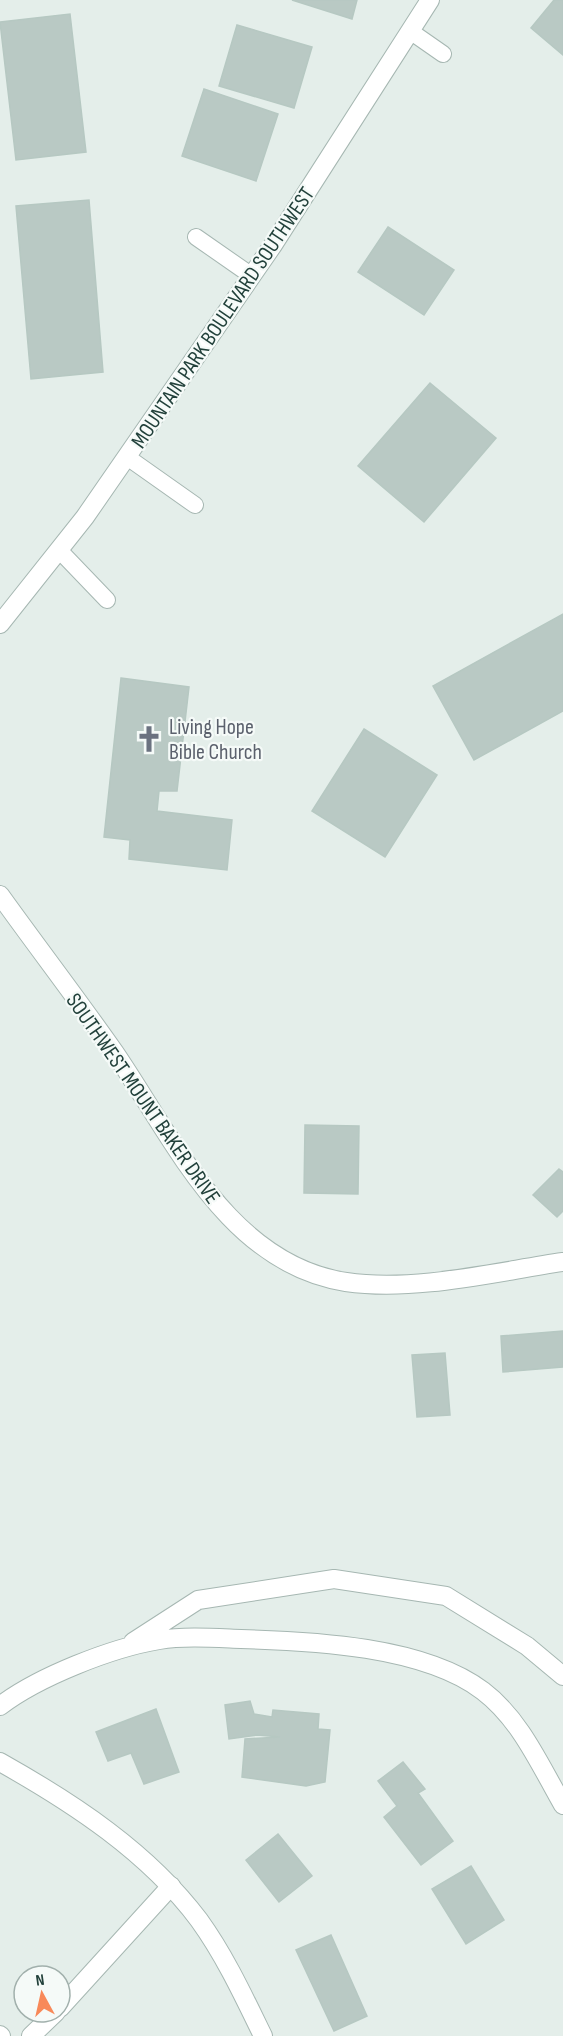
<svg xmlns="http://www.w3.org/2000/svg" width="563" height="2036" viewBox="0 0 563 2036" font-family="'Sofia Sans Condensed',sans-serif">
	<rect width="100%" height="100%" fill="#e4eeea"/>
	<!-- building -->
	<path fill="#b9c9c4" stroke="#b6c8c2" stroke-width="1.5" d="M 292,0 L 357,0 L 352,19 Z
		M 554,0 L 563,0 L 563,55 L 531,28 Z
		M 70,14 L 86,152 L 16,160 L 0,22 Z
		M 237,25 L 312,47 L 294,108 L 219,86 Z
		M 204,89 L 278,114 L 256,181 L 182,156 Z
		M 89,200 L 103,372 L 31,379 L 16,206 Z
		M 388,227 L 454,270 L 424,315 L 358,272 Z
		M 430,383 L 496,438 L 424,522 L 358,466 Z
		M 563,614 L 563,711 L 474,760 L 433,686 Z
		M 121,678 L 189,687 L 177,791 L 159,791 L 157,811 L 232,820 L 227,870 L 129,859 L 130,840 L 104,837 Z
		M 364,729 L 437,775 L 385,857 L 312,811 Z
		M 305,1125 L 359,1126 L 358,1194 L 304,1193 Z
		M 559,1169 L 563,1172 L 563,1211 L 557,1217 L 533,1195 Z
		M 563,1331 L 563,1367 L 503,1372 L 501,1336 Z
		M 445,1353 L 450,1415 L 417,1417 L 412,1355 Z
		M 250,1701 L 254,1714 L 272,1717 L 273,1710 L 319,1714 L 318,1729 L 330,1730 L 325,1782 L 306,1786 L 242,1777 L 245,1739 L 280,1737 L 257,1735 L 229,1739 L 225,1705 Z
		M 156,1709 L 179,1772 L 144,1784 L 131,1753 L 108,1761 L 96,1732 Z
		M 403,1762 L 425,1789 L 418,1793 L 453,1841 L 421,1865 L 384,1817 L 397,1806 L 378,1781 Z
		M 278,1834 L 312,1876 L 279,1902 L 246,1860 Z
		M 471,1866 L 504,1920 L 466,1944 L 432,1889 Z
		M 331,1935 L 367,2016 L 334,2031 L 296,1950 Z"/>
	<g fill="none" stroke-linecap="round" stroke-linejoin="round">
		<defs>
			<path id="service" d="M 410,31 L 443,54
				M 196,237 L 252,276
				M 127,457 L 195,505
				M 59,550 L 107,600"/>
			<path id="minor" d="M 0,895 C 38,948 78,1000 115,1053 C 175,1141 229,1264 346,1282 C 415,1292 495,1272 563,1262
				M 133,1642 L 198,1600 L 334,1579 L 446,1596 L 527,1646 L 563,1676
				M 0,1706 C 38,1677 111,1648 159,1640 C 185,1636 214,1638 241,1639 C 312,1641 424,1646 483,1691 C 520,1719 540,1765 563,1805
				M 60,2008 L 171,1886
				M 0,2035 L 1,2036
				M 31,2036 L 56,2012"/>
			<path id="tertiary" d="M 0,624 L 85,517 L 273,245 L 430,0
				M 0,1762 C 73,1803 148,1852 199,1920 C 225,1956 244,1997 263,2036"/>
		</defs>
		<!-- service casing -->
		<use href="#service" stroke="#a6b7b2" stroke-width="18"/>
		<!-- minor casing -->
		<use href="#minor" stroke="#a6b7b2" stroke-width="20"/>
		<!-- tertiary casing -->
		<use href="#tertiary" stroke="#a6b7b2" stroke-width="20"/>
		<!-- service -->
		<use href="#service" stroke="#fff" stroke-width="16"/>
		<!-- minor -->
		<use href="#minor" stroke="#fff" stroke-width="18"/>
		<!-- tertiary -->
		<use href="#tertiary" stroke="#fff" stroke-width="18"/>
	</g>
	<!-- icons -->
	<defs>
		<symbol id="church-bare" viewBox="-9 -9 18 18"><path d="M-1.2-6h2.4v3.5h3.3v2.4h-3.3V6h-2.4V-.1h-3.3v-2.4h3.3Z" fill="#6b7280" stroke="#f5faf8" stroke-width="2.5" paint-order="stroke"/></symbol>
	</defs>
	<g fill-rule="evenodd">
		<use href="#church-bare" x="130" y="720" width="38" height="38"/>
	</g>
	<g text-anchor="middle" stroke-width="4.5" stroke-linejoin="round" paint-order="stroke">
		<!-- street labels -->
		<g font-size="22" fill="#22413b" stroke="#f5faf8">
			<text transform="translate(222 317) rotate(-56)" y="8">MOUNTAIN PARK BOULEVARD SOUTHWEST</text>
			<text transform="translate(144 1098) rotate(55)" y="8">SOUTHWEST MOUNT BAKER DRIVE</text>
		</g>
		<!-- worship labels -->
		<g font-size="22" fill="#5b616d" stroke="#f5faf8" text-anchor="start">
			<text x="169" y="734">Living Hope<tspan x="169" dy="25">Bible Church</tspan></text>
		</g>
	</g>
	<!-- north arrow -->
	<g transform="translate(42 1994) rotate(352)"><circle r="28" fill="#f5faf8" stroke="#a1b0ac" stroke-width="1.5"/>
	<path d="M0-4.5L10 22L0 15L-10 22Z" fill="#f88959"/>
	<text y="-9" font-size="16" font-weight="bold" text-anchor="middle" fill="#22413b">N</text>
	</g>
</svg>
